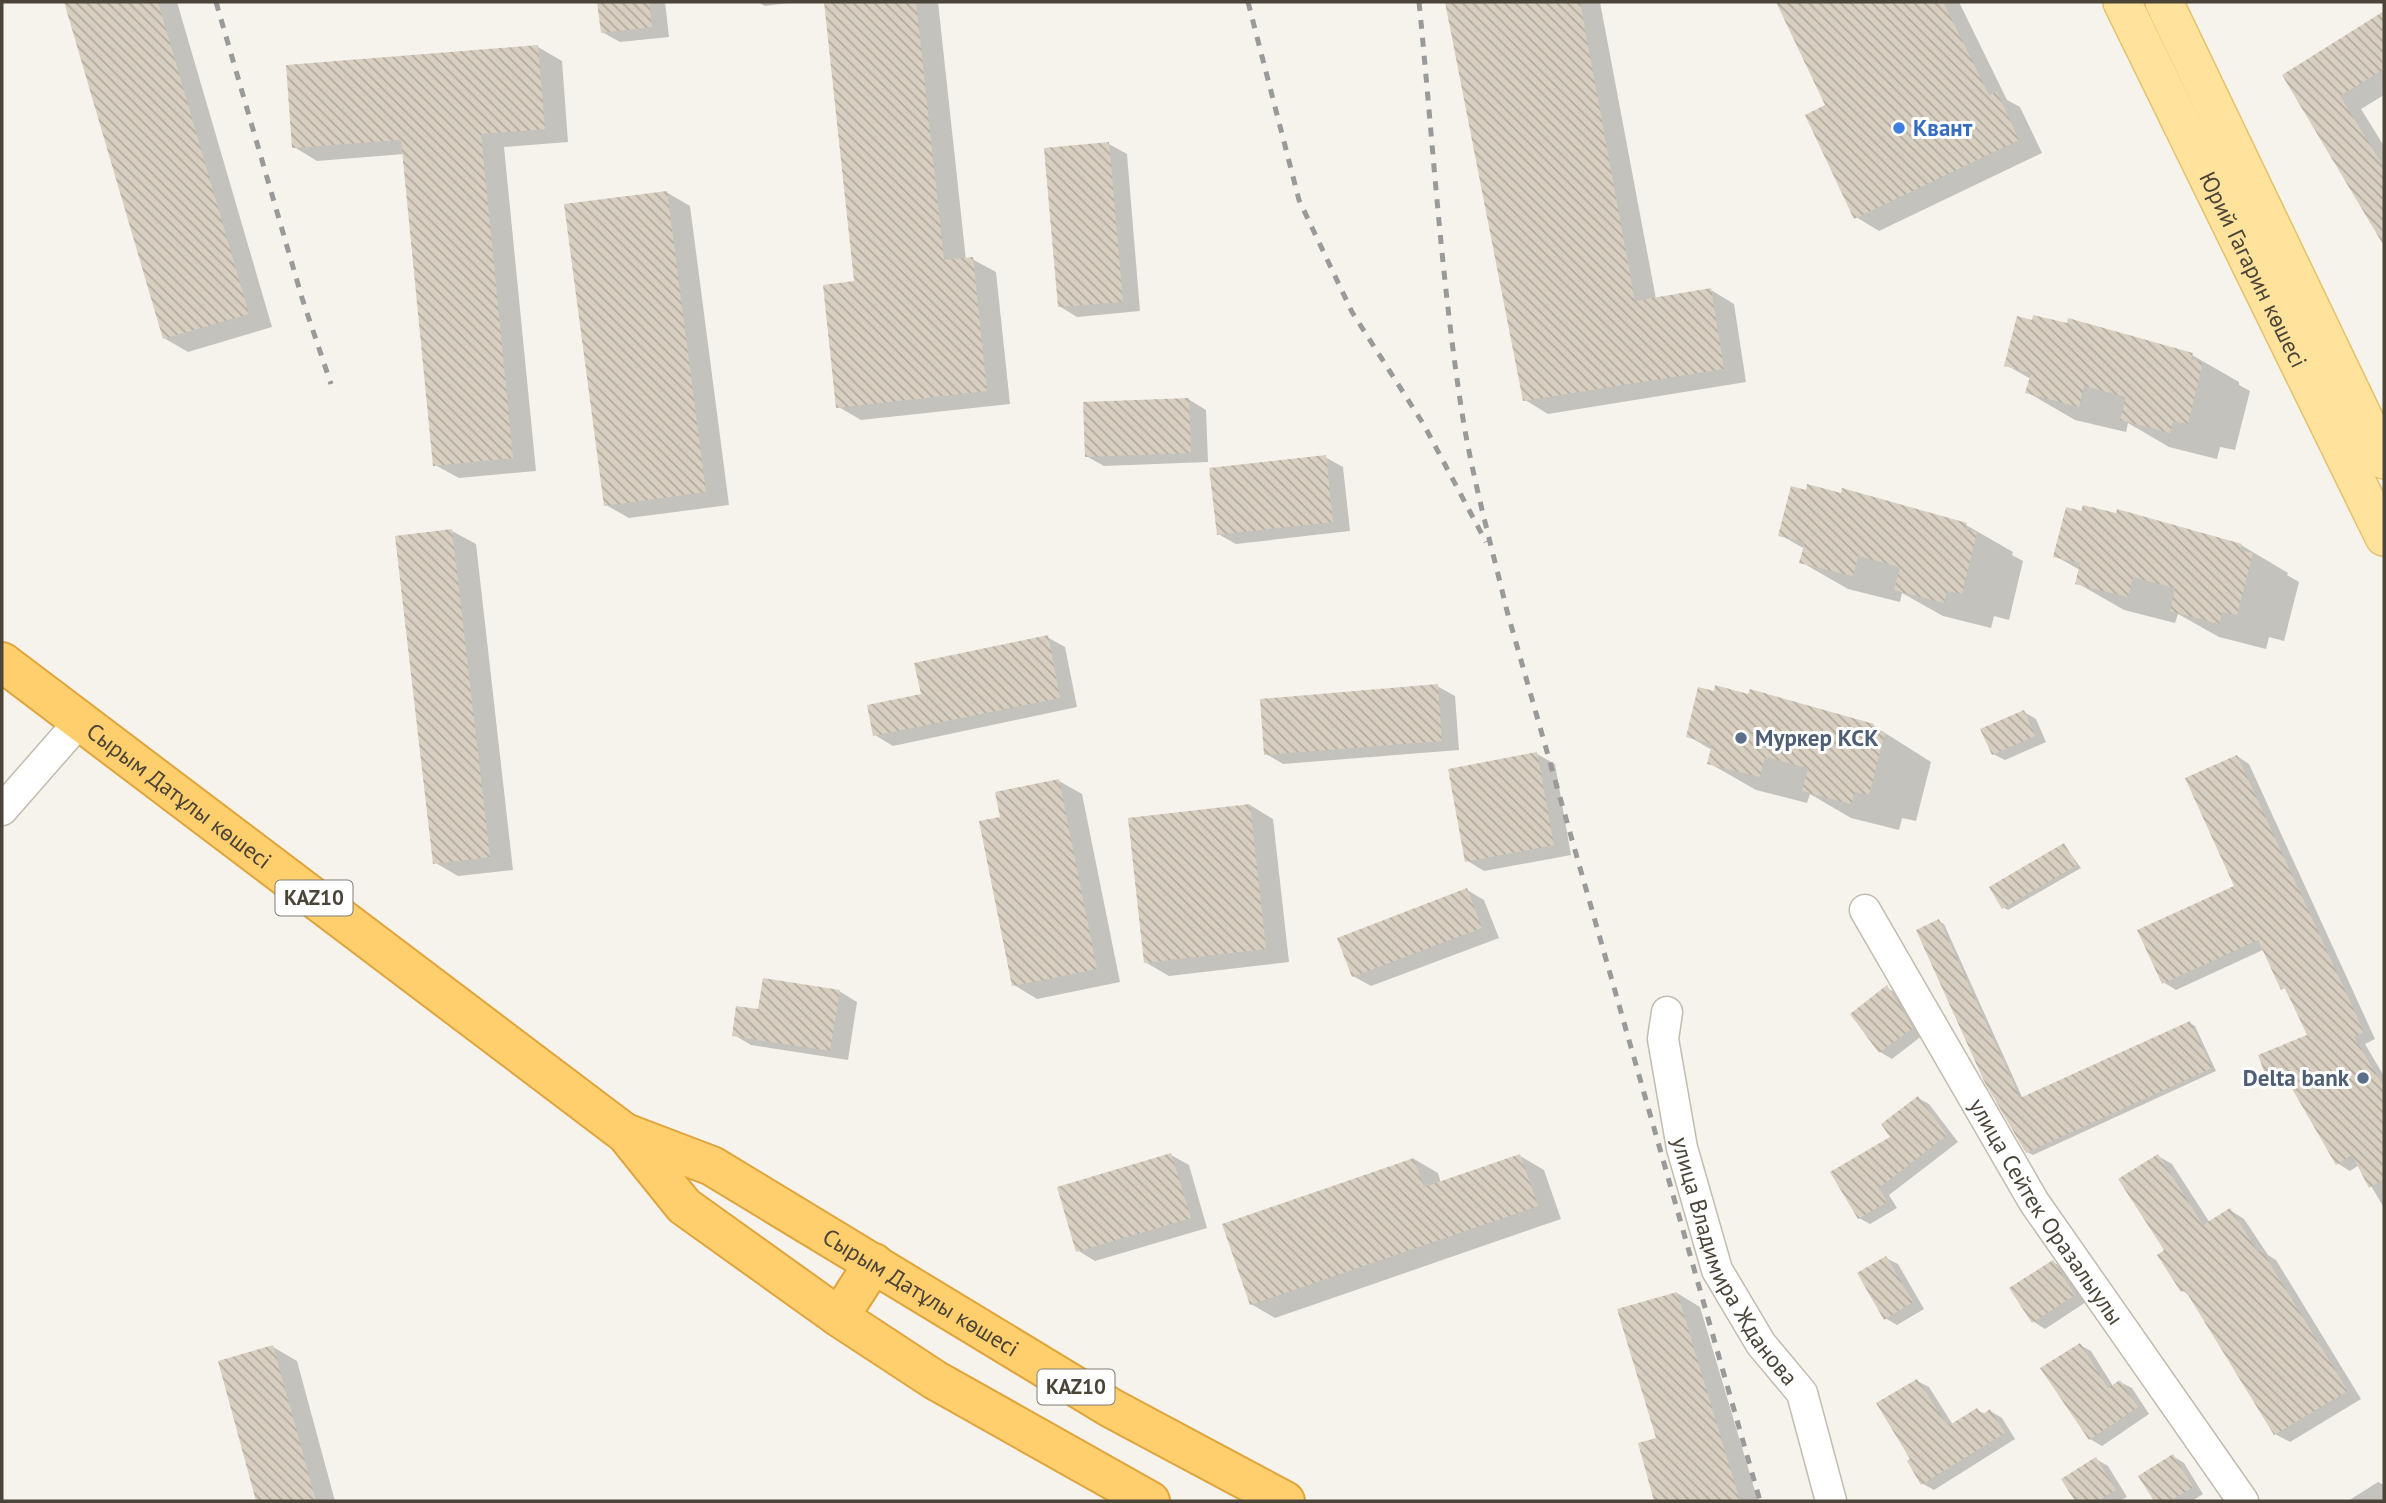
<svg xmlns="http://www.w3.org/2000/svg" width="2386" height="1503" viewBox="0 0 2386 1503" font-family="'PT Sans',sans-serif">
	<defs>
		<pattern id="building-back-hatch" width="6" height="6" patternUnits="userSpaceOnUse" patternTransform="scale(1.75)"><rect width="6" height="6" fill="#d8cfc1"/><path d="M-1 5l2 2M0 0l6 6M5-1l2 2" fill="none" stroke="#b1aa9e"/></pattern>
	</defs>
	<rect width="100%" height="100%" fill="#f6f3ec"/>
	<!-- shadow -->
	<path fill="#0003" d="M 66,2 L 177,2 L 272,327 L 188,352 L 164,338 Z
		M 599,2 L 665,2 L 669,37 L 620,42 L 602,32 Z
		M 758,2 L 796,2 L 765,6 Z
		M 826,2 L 938,2 L 966,260 L 972,259 L 996,272 L 1010,404 L 861,420 L 837,406 L 856,283 Z
		M 1447,2 L 1600,2 L 1656,299 L 1711,290 L 1734,304 L 1746,382 L 1548,414 L 1525,400 Z
		M 1778,2 L 1959,2 L 2007,100 L 2020,107 L 2042,153 L 1879,231 L 1856,217 L 1828,106 Z
		M 2384,13 L 2384,95 L 2361,109 L 2384,146 L 2384,242 L 2284,76 Z
		M 538,47 L 562,61 L 568,142 L 504,147 L 536,471 L 459,478 L 435,465 L 404,154 L 317,161 L 294,147 Z
		M 1109,144 L 1127,154 L 1140,311 L 1077,317 L 1059,306 Z
		M 666,192 L 690,206 L 729,505 L 629,518 L 606,505 Z
		M 2068,325 L 2192,355 L 2239,382 L 2239,385 L 2250,391 L 2235,450 L 2220,447 L 2217,459 L 2169,447 L 2128,423 L 2126,432 L 2075,420 L 2027,392 L 2031,379 L 2006,365 Z
		M 1188,399 L 1206,410 L 1208,462 L 1104,466 L 1086,456 Z
		M 1325,457 L 1343,467 L 1350,531 L 1236,544 L 1218,534 Z
		M 1807,492 L 1842,495 L 1966,525 L 2013,552 L 2012,555 L 2023,561 L 2009,620 L 1994,616 L 1991,628 L 1943,616 L 1902,593 L 1900,602 L 1848,589 L 1801,562 L 1805,549 L 1780,535 Z
		M 2082,513 L 2241,545 L 2288,573 L 2287,575 L 2299,582 L 2284,641 L 2269,637 L 2266,649 L 2219,637 L 2178,614 L 2175,623 L 2124,610 L 2077,583 L 2080,570 L 2055,556 Z
		M 452,531 L 476,544 L 513,870 L 458,876 L 434,862 Z
		M 1047,637 L 1065,647 L 1077,707 L 893,746 L 875,735 L 923,696 Z
		M 1437,686 L 1455,696 L 1459,750 L 1283,764 L 1266,754 Z
		M 2024,712 L 2036,719 L 2046,742 L 2005,760 L 1993,754 Z
		M 1874,726 L 1931,762 L 1916,821 L 1902,818 L 1899,830 L 1851,818 L 1810,794 L 1807,803 L 1756,790 L 1709,763 L 1712,750 L 1688,736 Z
		M 1537,754 L 1555,764 L 1571,855 L 1484,871 L 1466,860 Z
		M 2237,756 L 2249,764 L 2375,1039 L 2365,1044 L 2384,1076 L 2384,1208 L 2359,1165 L 2350,1171 L 2337,1163 L 2290,1082 L 2281,1085 L 2269,1078 L 2309,1036 L 2265,949 L 2176,990 L 2163,982 L 2236,887 Z
		M 1059,781 L 1082,794 L 1120,982 L 1037,999 L 1014,985 L 1003,819 Z
		M 1250,805 L 1273,819 L 1289,962 L 1169,976 L 1145,962 Z
		M 2064,845 L 2081,868 L 2008,910 L 2003,907 Z
		M 1467,890 L 1484,900 L 1499,938 L 1371,986 L 1353,976 Z
		M 1939,921 L 1944,924 L 2023,1099 L 2190,1023 L 2195,1026 L 2216,1071 L 2033,1155 L 2027,1152 Z
		M 1887,988 L 1898,994 L 1923,1035 L 1892,1059 L 1880,1052 Z
		M 839,991 L 857,1002 L 848,1060 L 751,1045 L 734,1035 L 760,1011 Z
		M 1918,1098 L 1929,1104 L 1958,1142 L 1889,1195 L 1897,1208 L 1870,1224 L 1859,1218 L 1893,1137 Z
		M 1171,1155 L 1189,1165 L 1207,1228 L 1095,1261 L 1077,1250 Z
		M 1520,1156 L 1544,1170 L 1561,1219 L 1275,1318 L 1251,1304 L 1414,1159 L 1438,1173 L 1441,1183 Z
		M 2158,1156 L 2172,1164 L 2210,1223 L 2230,1210 L 2244,1219 L 2268,1255 L 2276,1260 L 2361,1399 L 2290,1442 L 2275,1434 L 2190,1296 L 2183,1291 L 2167,1251 Z
		M 1886,1258 L 1898,1264 L 1924,1309 L 1897,1325 L 1885,1318 Z
		M 2053,1262 L 2064,1268 L 2086,1302 L 2045,1329 L 2034,1322 Z
		M 1677,1293 L 1700,1307 L 1758,1501 L 1656,1501 L 1640,1444 L 1658,1439 Z
		M 2080,1345 L 2091,1351 L 2113,1386 L 2120,1382 L 2132,1388 L 2149,1414 L 2102,1446 L 2090,1439 Z
		M 273,1347 L 297,1361 L 335,1501 L 258,1501 L 220,1362 Z
		M 1917,1381 L 1929,1387 L 1953,1425 L 1977,1410 L 1985,1414 L 1990,1411 L 2002,1418 L 2015,1439 L 1934,1490 L 1923,1484 L 1912,1460 Z
		M 2173,1456 L 2184,1463 L 2203,1494 L 2192,1501 L 2156,1501 L 2140,1476 Z
		M 2096,1459 L 2108,1466 L 2127,1497 L 2119,1501 L 2077,1501 L 2063,1479 Z
		M 2378,1482 L 2384,1485 L 2384,1501 L 2348,1501 Z"/>
	<!-- building -->
	<path fill="url(#building-back-hatch)" d="M 64,2 L 158,2 L 249,314 L 163,339 Z
		M 597,2 L 649,2 L 652,27 L 601,33 Z
		M 824,2 L 916,2 L 944,260 L 973,257 L 987,391 L 836,408 L 823,285 L 854,281 Z
		M 1445,2 L 1580,2 L 1635,301 L 1711,288 L 1724,369 L 1523,401 Z
		M 1776,2 L 1943,2 L 1989,95 L 1997,92 L 2019,140 L 1854,219 L 1805,115 L 1825,105 Z
		M 2384,11 L 2384,69 L 2340,96 L 2384,167 L 2384,246 L 2282,75 Z
		M 538,45 L 545,129 L 481,134 L 513,458 L 433,466 L 401,140 L 292,148 L 286,65 Z
		M 1109,142 L 1123,302 L 1058,307 L 1044,148 Z
		M 667,191 L 706,492 L 604,506 L 564,204 Z
		M 2033,315 L 2067,323 L 2068,318 L 2193,353 L 2191,359 L 2203,362 L 2188,424 L 2173,421 L 2170,433 L 2120,420 L 2126,397 L 2084,386 L 2079,407 L 2025,393 L 2031,373 L 2004,366 L 2017,316 L 2032,320 Z
		M 1189,398 L 1191,453 L 1085,457 L 1083,402 Z
		M 1326,455 L 1333,522 L 1217,535 L 1209,468 Z
		M 1807,484 L 1841,493 L 1842,488 L 1967,523 L 1965,529 L 1977,532 L 1962,594 L 1947,591 L 1944,603 L 1894,590 L 1900,567 L 1858,556 L 1853,576 L 1799,563 L 1805,542 L 1778,536 L 1791,486 L 1806,490 Z
		M 2083,505 L 2116,513 L 2117,509 L 2242,544 L 2240,550 L 2253,553 L 2237,615 L 2222,612 L 2219,624 L 2170,611 L 2175,588 L 2133,577 L 2128,597 L 2075,584 L 2080,563 L 2053,557 L 2066,507 L 2081,511 Z
		M 452,529 L 490,857 L 433,864 L 395,536 Z
		M 1048,635 L 1060,698 L 873,736 L 867,705 L 921,694 L 914,663 Z
		M 1438,684 L 1442,741 L 1264,755 L 1260,699 Z
		M 1715,685 L 1748,694 L 1750,689 L 1874,724 L 1873,730 L 1885,733 L 1869,795 L 1855,792 L 1851,804 L 1802,791 L 1808,768 L 1765,757 L 1760,777 L 1707,764 L 1712,744 L 1686,737 L 1698,687 L 1714,691 Z
		M 2024,710 L 2035,736 L 1992,755 L 1980,729 Z
		M 1537,752 L 1554,845 L 1465,862 L 1448,769 Z
		M 2237,755 L 2364,1032 L 2354,1037 L 2384,1087 L 2384,1179 L 2369,1188 L 2352,1155 L 2336,1165 L 2283,1073 L 2267,1079 L 2258,1055 L 2307,1035 L 2285,988 L 2281,990 L 2258,940 L 2162,984 L 2137,930 L 2234,886 L 2185,778 Z
		M 1059,779 L 1097,969 L 1012,986 L 979,821 L 1000,817 L 995,792 Z
		M 1250,804 L 1266,949 L 1144,963 L 1128,818 Z
		M 2064,843 L 2077,865 L 2002,909 L 1989,887 Z
		M 1467,888 L 1482,928 L 1352,977 L 1337,938 Z
		M 1939,919 L 2020,1098 L 2190,1021 L 2212,1068 L 2026,1153 L 1984,1081 L 1916,930 Z
		M 763,978 L 840,990 L 830,1051 L 732,1036 L 736,1006 L 758,1009 Z
		M 1887,985 L 1913,1028 L 1879,1053 L 1850,1014 Z
		M 1918,1096 L 1947,1135 L 1879,1188 L 1887,1202 L 1858,1219 L 1830,1172 L 1890,1137 L 1881,1124 Z
		M 1171,1153 L 1191,1218 L 1076,1252 L 1057,1187 Z
		M 1520,1154 L 1538,1206 L 1250,1305 L 1222,1224 L 1414,1158 L 1424,1187 Z
		M 2158,1154 L 2203,1225 L 2230,1208 L 2258,1252 L 2261,1249 L 2348,1391 L 2274,1435 L 2185,1290 L 2181,1292 L 2157,1255 L 2164,1250 L 2118,1179 Z
		M 1886,1256 L 1913,1302 L 1884,1320 L 1857,1273 Z
		M 2053,1260 L 2075,1295 L 2032,1323 L 2009,1288 Z
		M 1677,1292 L 1740,1501 L 1654,1501 L 1638,1443 L 1656,1438 L 1617,1309 Z
		M 2080,1343 L 2108,1388 L 2120,1380 L 2138,1407 L 2089,1440 L 2040,1368 Z
		M 273,1345 L 316,1501 L 256,1501 L 218,1361 Z
		M 1917,1379 L 1948,1426 L 1977,1408 L 1982,1415 L 1990,1409 L 2005,1433 L 1921,1485 L 1907,1461 L 1910,1459 L 1876,1403 Z
		M 2173,1454 L 2193,1487 L 2170,1501 L 2154,1501 L 2138,1476 Z
		M 2096,1457 L 2116,1490 L 2098,1501 L 2075,1501 L 2061,1479 Z"/>
	<g fill="none" stroke-linecap="round" stroke-linejoin="round">
		<defs>
			<g id="minor">
				<path d="M 2,810 L 80,721"/>
				<path id="s1" d="M 1865,910 L 2034,1202 L 2243,1501"/>
				<path id="s2" d="M 1667,1012 L 1663,1039 L 1682,1148 L 1717,1270 L 1761,1344 L 1802,1393 L 1831,1501"/>
			</g>
			<g id="major">
				<path id="s3" d="M 2122,2 L 2384,537"/>
				<path d="M 2164,2 L 2384,460"/>
			</g>
			<g id="highway">
				<path id="s4" d="M 2,662 L 626,1134 L 684,1206 L 839,1317 L 935,1380 L 1150,1501"/>
				<path id="s5" d="M 628,1134 L 712,1166 L 1111,1408 L 1285,1501"/>
				<path d="M 839,1317 L 874,1263"/>
			</g>
		</defs>
		<!-- minor casing -->
		<use href="#minor" stroke="#c2bbae" stroke-width="33"/>
		<!-- major casing -->
		<use href="#major" stroke="#e6c16a" stroke-width="40"/>
		<!-- highway casing -->
		<use href="#highway" stroke="#e0a43c" stroke-width="42"/>
		<!-- minor -->
		<use href="#minor" stroke="#fff" stroke-width="30"/>
		<!-- major -->
		<use href="#major" stroke="#ffe39c" stroke-width="37"/>
		<!-- highway -->
		<use href="#highway" stroke="#ffcf6e" stroke-width="38"/>
		<!-- rail -->
		<path stroke="#9a9a9a" stroke-width="5" stroke-dasharray="9 9" stroke-linecap="butt" d="M 216,2 L 302,298 L 331,384
			M 1248,2 L 1299,200 L 1352,312 L 1424,425 L 1486,542
			M 1419,2 C 1433,141 1441,281 1463,419 C 1474,484 1492,548 1507,611 L 1760,1501"/>
	</g>
	<!-- markers -->
	<circle fill="#3f7fe0" stroke="#fff" stroke-width="2.5" cx="1899" cy="128" r="7"/>
	<g fill="#5c6f8a" stroke="#fff" stroke-width="2.5">
		<circle cx="1741" cy="738" r="7"/>
		<circle cx="2363" cy="1078" r="7"/>
	</g>
	<g text-anchor="middle" stroke-width="6" stroke-linejoin="round" paint-order="stroke">
		<!-- shield labels -->
		<g fill="#fff" stroke="#817c74" stroke-width="2">
			<rect x="275.5" y="880.5" width="77" height="35" rx="5"/>
			<rect x="1037.5" y="1369.5" width="77" height="35" rx="5"/>
		</g>
		<g font-size="21" font-weight="bold" fill="#4b4439">
			<text x="314" y="905">KAZ10</text>
			<text x="1076" y="1394">KAZ10</text>
		</g>
		<!-- shop labels -->
		<g font-size="23" font-weight="bold" fill="#366cbe" stroke="#fff" text-anchor="start">
			<text x="1913" y="136">Квант</text>
		</g>
		<!-- street labels -->
		<g font-size="23" fill="#4b4439" stroke="#fff">
			<text dy="8" stroke="none"><textPath href="#s3" startOffset="298">Юрий Гагарин көшесі</textPath></text>
			<text dy="8" stroke="none"><textPath href="#s4" startOffset="222">Сырым Датұлы көшесі</textPath></text>
			<text dy="8" stroke="none"><textPath href="#s1" startOffset="352">улица Сейтек Оразалыулы</textPath></text>
			<text dy="8" stroke="none"><textPath href="#s2" startOffset="264">улица Владимира Жданова</textPath></text>
			<text dy="8" stroke="none"><textPath href="#s5" startOffset="334">Сырым Датұлы көшесі</textPath></text>
		</g>
		<!-- service labels -->
		<g font-size="23" font-weight="bold" fill="#4e5e75" stroke="#fff" text-anchor="start">
			<text x="1755" y="746">Муркер КСК</text>
			<text x="2349" y="1086" text-anchor="end">Delta bank</text>
		</g>
	</g>
	<!-- border -->
	<rect width="2386" height="1503" fill="none" stroke="#4b4439" stroke-width="7"/>
</svg>
